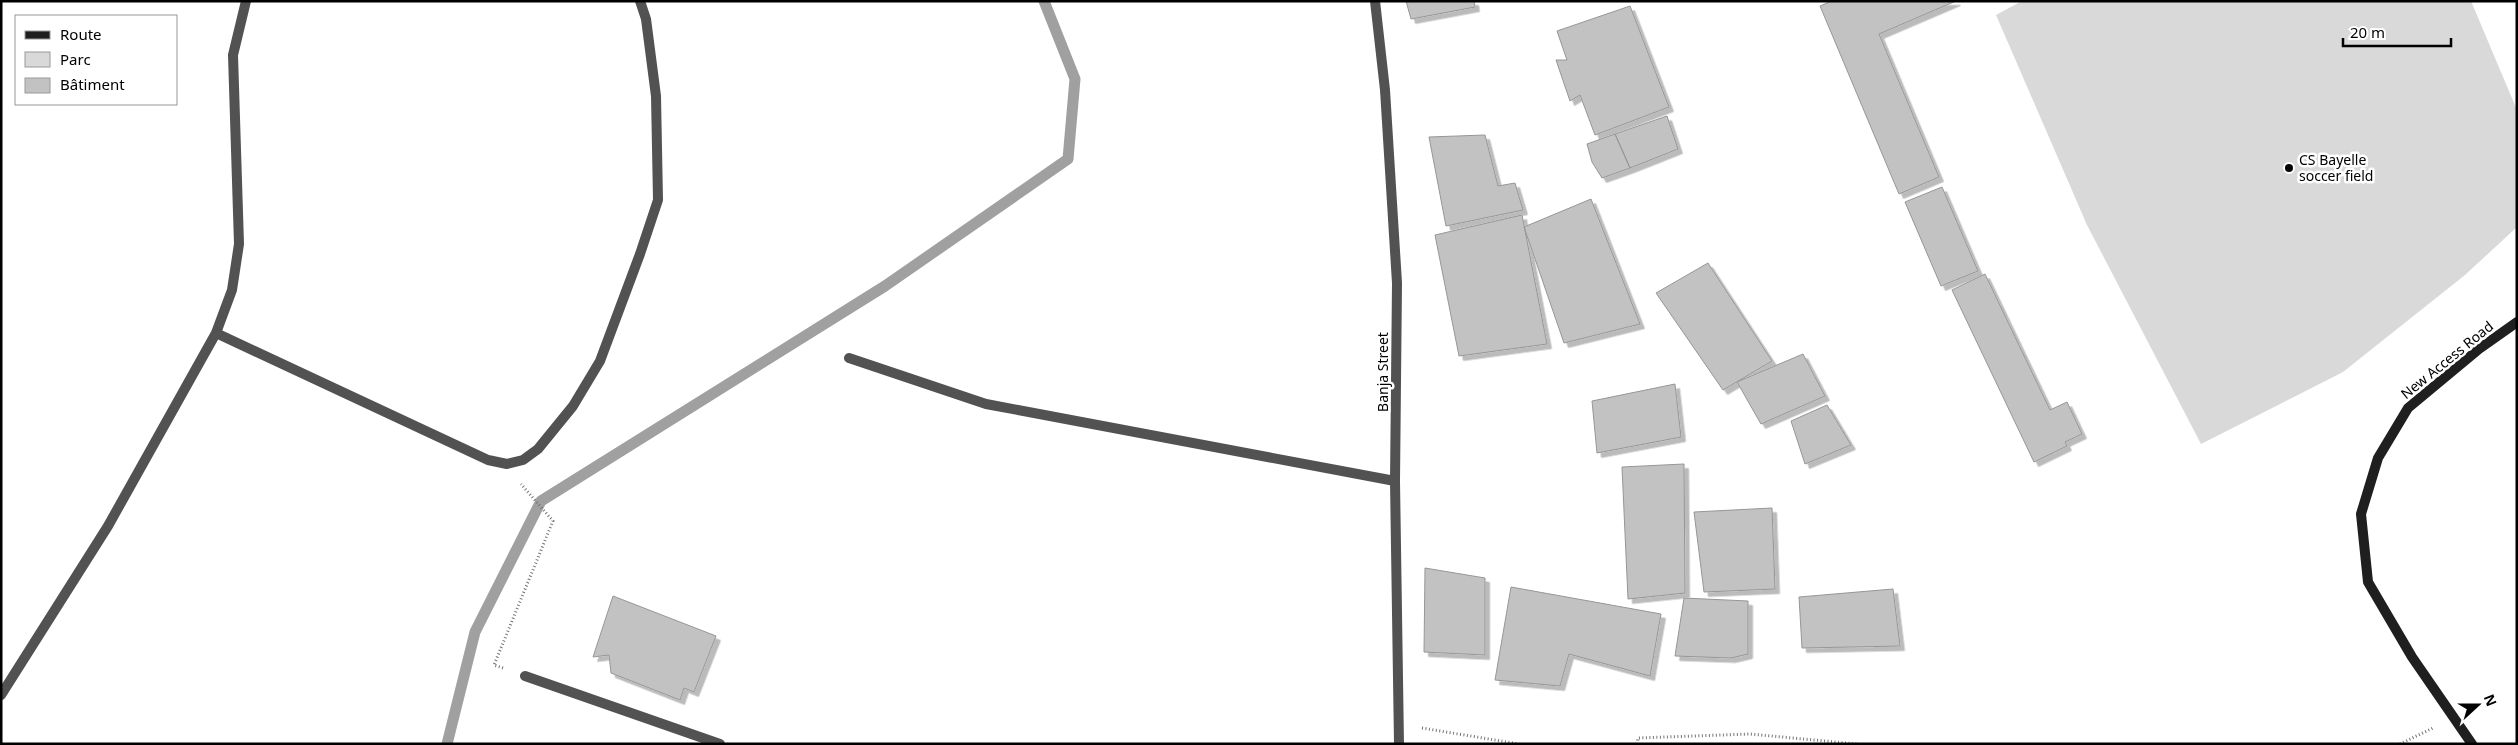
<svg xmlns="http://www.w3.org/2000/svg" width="2518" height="745" viewBox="0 0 2518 745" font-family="'Noto Sans',sans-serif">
	<defs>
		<filter id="shadow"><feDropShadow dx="4.5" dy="4.5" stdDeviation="0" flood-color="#0004"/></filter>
	</defs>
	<rect width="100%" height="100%" fill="#fff"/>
	<!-- green -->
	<path fill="#d9d9d9" d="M 2022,1 L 2471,1 L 2517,110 L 2517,227 L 2465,275 L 2343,372 L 2201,444 L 2087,225 L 1996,15 Z"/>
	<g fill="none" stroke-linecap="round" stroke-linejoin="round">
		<!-- stream -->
		<path stroke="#a0a0a0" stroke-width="11" d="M 447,744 L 475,632 L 541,501 L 885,286 L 1068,159 L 1075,79 L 1044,1"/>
	</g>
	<!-- building -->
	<path fill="#c2c2c2" stroke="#969696" filter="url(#shadow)" d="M 1406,1 L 1474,1 L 1475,7 L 1411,19 Z
		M 1832,1 L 1956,1 L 1879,34 L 1939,177 L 1899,194 L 1820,6 Z
		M 1630,6 L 1669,107 L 1595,135 L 1580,95 L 1570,101 L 1556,60 L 1567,60 L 1557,31 Z
		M 1667,116 L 1678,149 L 1630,168 L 1615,134 Z
		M 1615,134 L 1630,168 L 1602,178 L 1592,162 L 1587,144 Z
		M 1485,135 L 1498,186 L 1515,183 L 1523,210 L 1446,226 L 1429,137 Z
		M 1942,187 L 1978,271 L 1941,286 L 1905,202 Z
		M 1591,199 L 1640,324 L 1564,343 L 1524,227 Z
		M 1522,215 L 1547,344 L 1459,356 L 1435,235 Z
		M 1708,263 L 1772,361 L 1723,390 L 1656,293 Z
		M 1985,274 L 2050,410 L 2067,402 L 2082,434 L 2065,442 L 2067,446 L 2034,462 L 1952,290 Z
		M 1803,354 L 1825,396 L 1761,424 L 1737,382 Z
		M 1675,384 L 1681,437 L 1597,453 L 1592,401 Z
		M 1827,405 L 1851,445 L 1805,464 L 1791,421 Z
		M 1684,464 L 1685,593 L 1628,599 L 1622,467 Z
		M 1772,508 L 1775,589 L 1704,592 L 1694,512 Z
		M 1425,568 L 1485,578 L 1485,655 L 1424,652 Z
		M 1511,587 L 1661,614 L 1650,676 L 1569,654 L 1560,686 L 1495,680 Z
		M 1893,589 L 1900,646 L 1802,648 L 1799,597 Z
		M 613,596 L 716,636 L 694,692 L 684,688 L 680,700 L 611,673 L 609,655 L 593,657 Z
		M 1684,598 L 1748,601 L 1748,654 L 1731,658 L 1675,656 Z"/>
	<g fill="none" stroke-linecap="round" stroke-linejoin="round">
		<!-- path -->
		<path stroke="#747474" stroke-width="3" stroke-dasharray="1 2.5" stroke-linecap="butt" d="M 503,668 L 494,665 L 553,521 L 521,484
			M 1422,728 L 1519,744
			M 1637,744 L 1638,738 L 1750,734 L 1857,744
			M 2400,744 L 2433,728"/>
		<!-- minor -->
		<path stroke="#525252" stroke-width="10" d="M 1375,1 L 1385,90 L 1397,283 L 1395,481 L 1399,744
			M 216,333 L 488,460 L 507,464 L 523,460 L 538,449 L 573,406 L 600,361 L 640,254 L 658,200 L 656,96 L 646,19 L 640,1
			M 849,358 L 986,404 L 1395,481
			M 525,676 L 720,744
			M 1,695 L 108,526 L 216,333 L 232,290 L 239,244 L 233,55 L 246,1"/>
		<!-- secondary -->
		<path stroke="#1f1f1f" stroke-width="10" d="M 2472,744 L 2412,657 L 2368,582 L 2361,514 L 2378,458 L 2408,408 L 2479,349 L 2517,322"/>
	</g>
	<!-- markers -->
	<circle fill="#000" stroke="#fff" stroke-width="2" cx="2289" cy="168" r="5"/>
	<g text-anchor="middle" stroke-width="5" stroke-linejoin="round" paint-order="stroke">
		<!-- poi labels -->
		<g font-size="14" fill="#000" stroke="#fff" text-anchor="start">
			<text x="2299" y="165">CS Bayelle<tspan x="2299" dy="16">soccer field</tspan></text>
		</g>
		<!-- street labels -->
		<g font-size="14" fill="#000" stroke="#fff">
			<text transform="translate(2447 360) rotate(-39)" y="5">New Access Road</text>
			<text transform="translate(1383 372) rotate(-90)" y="5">Banja Street</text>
		</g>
	</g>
	<!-- border -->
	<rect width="2518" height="745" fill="none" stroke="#000000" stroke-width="5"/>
	<!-- legend -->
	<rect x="15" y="15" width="162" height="90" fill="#ffffff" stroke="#999999"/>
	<rect x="25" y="31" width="25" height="8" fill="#1f1f1f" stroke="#999999"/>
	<text x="60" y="40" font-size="15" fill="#000000">Route</text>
	<rect x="25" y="52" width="25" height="15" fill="#d9d9d9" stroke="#999999"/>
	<text x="60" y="65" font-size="15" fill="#000000">Parc</text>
	<rect x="25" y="78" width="25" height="15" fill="#c2c2c2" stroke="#999999"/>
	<text x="60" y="90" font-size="15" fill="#000000">Bâtiment</text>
	<!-- north arrow -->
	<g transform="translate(2478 705) rotate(69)" stroke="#ffffff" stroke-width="4" paint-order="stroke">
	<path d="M0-4L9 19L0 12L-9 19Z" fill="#000000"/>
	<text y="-8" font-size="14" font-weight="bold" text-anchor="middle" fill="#000000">N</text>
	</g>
	<!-- scale -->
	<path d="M2343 38v8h108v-8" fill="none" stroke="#000000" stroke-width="2.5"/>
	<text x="2350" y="38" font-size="15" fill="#000000" stroke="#ffffff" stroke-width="4" paint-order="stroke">20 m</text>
</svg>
